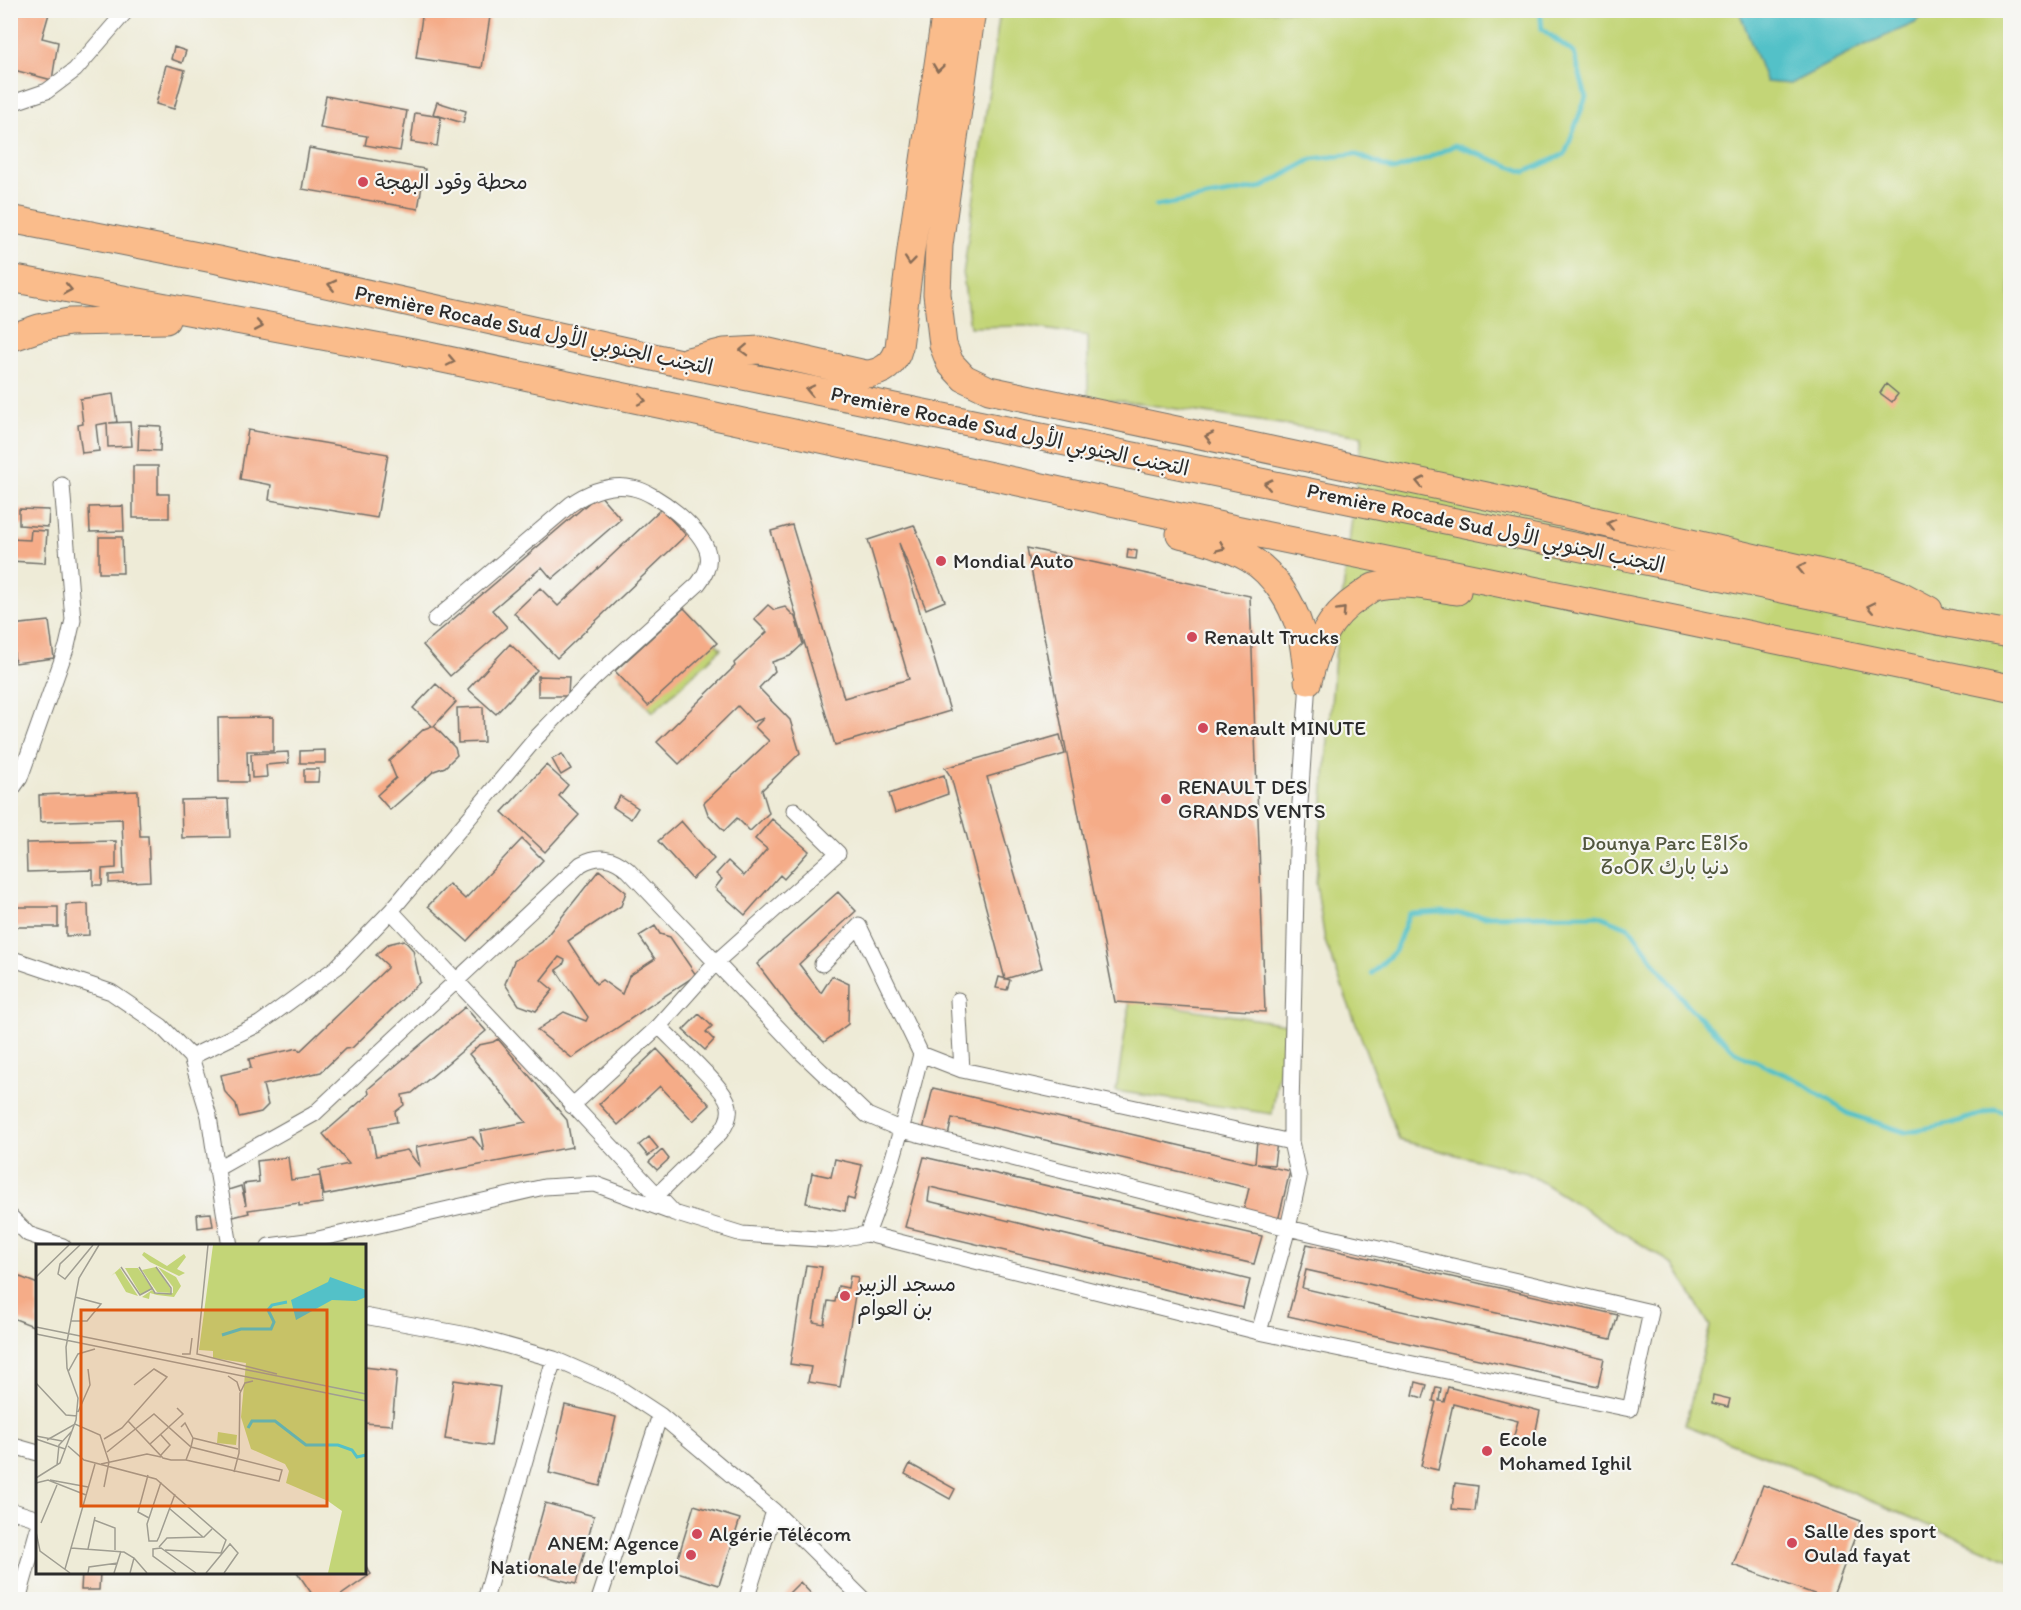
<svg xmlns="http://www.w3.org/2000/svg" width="2021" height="1610" viewBox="0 0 2021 1610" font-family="Itim,'Playpen Sans Arabic','Noto Sans Tifinagh',sans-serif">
	<rect width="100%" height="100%" fill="#f6f6f2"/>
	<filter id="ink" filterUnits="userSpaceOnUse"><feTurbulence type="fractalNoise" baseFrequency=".0167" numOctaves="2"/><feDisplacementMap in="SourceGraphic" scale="12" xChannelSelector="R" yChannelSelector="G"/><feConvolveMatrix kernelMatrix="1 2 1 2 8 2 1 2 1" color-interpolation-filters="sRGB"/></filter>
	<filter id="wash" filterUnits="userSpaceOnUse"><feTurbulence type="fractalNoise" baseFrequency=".008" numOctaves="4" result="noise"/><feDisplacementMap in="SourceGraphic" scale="24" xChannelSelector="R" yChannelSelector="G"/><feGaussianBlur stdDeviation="1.35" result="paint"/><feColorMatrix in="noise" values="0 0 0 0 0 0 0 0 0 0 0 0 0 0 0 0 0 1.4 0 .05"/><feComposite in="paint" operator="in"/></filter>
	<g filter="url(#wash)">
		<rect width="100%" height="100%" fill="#eeebd7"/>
		<!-- green -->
		<path fill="#c3d577" stroke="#778051" stroke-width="1.5" d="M 1000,11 L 2010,11 L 2010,1560 L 1768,1457 L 1685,1425 L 1710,1326 L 1673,1264 L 1527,1173 L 1399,1140 L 1325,941 L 1316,883 L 1335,657 L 1362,436 L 1088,396 L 1088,336 L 1025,326 L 970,327 L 963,275 Z
			M 689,614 L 721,649 L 653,712 L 621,678 Z
			M 1130,1000 L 1286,1024 L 1272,1114 L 1116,1091 Z"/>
		<!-- water -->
		<path fill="#53c1c8" stroke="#3f767a" stroke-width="1.5" d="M 1739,11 L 1928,11 L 1915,23 L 1867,44 L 1790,84 L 1766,82 Z"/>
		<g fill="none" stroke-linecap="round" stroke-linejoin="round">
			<!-- stream -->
			<path stroke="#53c1c8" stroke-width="5" d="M 1156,206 L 1263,187 L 1312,159 L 1355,154 L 1394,170 L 1428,158 L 1455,145 L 1525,172 L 1565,154 L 1586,97 L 1574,53 L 1542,29 L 1540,10
				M 1372,973 L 1395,951 L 1409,914 L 1441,912 L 1482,916 L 1598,915 L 1630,928 L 1654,962 L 1688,1006 L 1737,1053 L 1799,1081 L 1849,1114 L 1905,1132 L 1950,1124 L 1996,1109 L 2010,1114"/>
		</g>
		<g id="blocks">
			<!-- building -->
			<path fill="#f5ac88" d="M 10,10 L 50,10 L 42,38 L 58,42 L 52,80 L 10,69 Z
				M 423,10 L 491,10 L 482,68 L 416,58 Z
				M 174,47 L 186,51 L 182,63 L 171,59 Z
				M 166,65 L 185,70 L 174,109 L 156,104 Z
				M 326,96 L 407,111 L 400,151 L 365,145 L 367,136 L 320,128 Z
				M 437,102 L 466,111 L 463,123 L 433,114 Z
				M 415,113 L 441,117 L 437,146 L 411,142 Z
				M 309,148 L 425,169 L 418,209 L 302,189 Z
				M 1886,384 L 1898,394 L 1892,402 L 1880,393 Z
				M 113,394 L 117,422 L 109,423 L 130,422 L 132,446 L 108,447 L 107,423 L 96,425 L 99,451 L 82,453 L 78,425 L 83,424 L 80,399 Z
				M 139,425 L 161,426 L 160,451 L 138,450 Z
				M 248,430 L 388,454 L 377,518 L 269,500 L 271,485 L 240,479 Z
				M 133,466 L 158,466 L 158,494 L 169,494 L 169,518 L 133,518 Z
				M 599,494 L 621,519 L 552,579 L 542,567 L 492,610 L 507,627 L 450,676 L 423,645 Z
				M 123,506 L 124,531 L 90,532 L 89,507 Z
				M 19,509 L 49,510 L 48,527 L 19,525 Z
				M 661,509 L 686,535 L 557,658 L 514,613 L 540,588 L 558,606 Z
				M 792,525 L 844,698 L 909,679 L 868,540 L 914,525 L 945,601 L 926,609 L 899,543 L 950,711 L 835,745 L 771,531 Z
				M 31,530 L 47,531 L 45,563 L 10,561 L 10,539 L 30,540 Z
				M 99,537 L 122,537 L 123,573 L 99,573 Z
				M 1027,548 L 1250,596 L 1265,1012 L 1115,1002 Z
				M 1128,549 L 1137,551 L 1136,559 L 1127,558 Z
				M 768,605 L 774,610 L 785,607 L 795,617 L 803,644 L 790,656 L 772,662 L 775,671 L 759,688 L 790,720 L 800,753 L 762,790 L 769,813 L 750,831 L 737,818 L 724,831 L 708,814 L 704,803 L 769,741 L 755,727 L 764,718 L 753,722 L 738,706 L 679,764 L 657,742 L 735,666 L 734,663 L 767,632 L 754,619 Z
				M 684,608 L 717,643 L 648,706 L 615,671 Z
				M 49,621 L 54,658 L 15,663 L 11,625 Z
				M 510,644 L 537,670 L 496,714 L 468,689 Z
				M 538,676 L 569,677 L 568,696 L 538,696 Z
				M 436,684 L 456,702 L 434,726 L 455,748 L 457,755 L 445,767 L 434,771 L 390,810 L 377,795 L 396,778 L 389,761 L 424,729 L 432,726 L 413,708 Z
				M 483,707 L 484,742 L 458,743 L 457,708 Z
				M 273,717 L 273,751 L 247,751 L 248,782 L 219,782 L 218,718 Z
				M 1060,735 L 1065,754 L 987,777 L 1042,968 L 1005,979 L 951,777 L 945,768 Z
				M 325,750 L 325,763 L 300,763 L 300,751 Z
				M 288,752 L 289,763 L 266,765 L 267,777 L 252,778 L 251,754 Z
				M 562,754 L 571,769 L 561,775 L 552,759 Z
				M 546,765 L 568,785 L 559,796 L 579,815 L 545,852 L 502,812 Z
				M 304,769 L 319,769 L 318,782 L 304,782 Z
				M 944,775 L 948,794 L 895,813 L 889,794 Z
				M 138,791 L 140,836 L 148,836 L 150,881 L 109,883 L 109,875 L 124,874 L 122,819 L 40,822 L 39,795 Z
				M 620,796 L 638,808 L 631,819 L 613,807 Z
				M 228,799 L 230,837 L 182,838 L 181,800 Z
				M 772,819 L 809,851 L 784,879 L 780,875 L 745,915 L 715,888 L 722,879 L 716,874 L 728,861 L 744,876 L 767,849 L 755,839 Z
				M 681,821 L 714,859 L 692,879 L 658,841 Z
				M 522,839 L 543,860 L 467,941 L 428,906 L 449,884 L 465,899 Z
				M 116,841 L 116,868 L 102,869 L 102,885 L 93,885 L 93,870 L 27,872 L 26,843 Z
				M 599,870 L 626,892 L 621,906 L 568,941 L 596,984 L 602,980 L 622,994 L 629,976 L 655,959 L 639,936 L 655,926 L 660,934 L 670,937 L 696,975 L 572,1058 L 537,1030 L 564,1012 L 586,1021 L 588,1017 L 556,970 L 563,965 L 565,960 L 559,957 L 541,980 L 553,990 L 536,1011 L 519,1005 L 505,984 L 514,961 L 542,942 Z
				M 838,892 L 856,911 L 799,964 L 821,993 L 832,976 L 849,984 L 848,1024 L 824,1042 L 793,1011 L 757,964 Z
				M 88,904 L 89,935 L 66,936 L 66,905 Z
				M 10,907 L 58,907 L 58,927 L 10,927 Z
				M 404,940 L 413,950 L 420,982 L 352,1048 L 345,1049 L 321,1072 L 263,1085 L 268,1105 L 261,1112 L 239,1117 L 236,1104 L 225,1092 L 221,1075 L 251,1068 L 249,1059 L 298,1048 L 300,1051 L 387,968 L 387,965 L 376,955 L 388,944 Z
				M 999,977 L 1010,980 L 1007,990 L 996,988 Z
				M 465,1007 L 486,1031 L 412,1093 L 402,1095 L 404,1105 L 395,1112 L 397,1122 L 370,1127 L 376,1156 L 407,1150 L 420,1167 L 416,1147 L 472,1136 L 484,1151 L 480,1131 L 526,1122 L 469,1054 L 479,1045 L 493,1042 L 498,1039 L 567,1120 L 572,1147 L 324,1195 L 319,1170 L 349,1164 L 323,1134 L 369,1094 L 368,1089 Z
				M 699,1014 L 712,1026 L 706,1032 L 714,1040 L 705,1050 L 683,1030 Z
				M 657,1049 L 710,1105 L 693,1121 L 660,1086 L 618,1125 L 599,1104 Z
				M 933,1088 L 1255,1163 L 1257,1140 L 1277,1142 L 1274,1165 L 1257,1164 L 1290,1171 L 1278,1221 L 1243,1213 L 1249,1188 L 952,1118 L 948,1136 L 923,1130 Z
				M 649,1137 L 658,1148 L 648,1156 L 639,1145 Z
				M 662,1150 L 669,1159 L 657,1170 L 649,1162 Z
				M 288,1157 L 291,1180 L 320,1176 L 323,1203 L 299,1206 L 299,1203 L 248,1210 L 249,1213 L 233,1217 L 225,1191 L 241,1186 L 246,1205 L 243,1184 L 259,1182 L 257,1161 Z
				M 924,1157 L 1262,1236 L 1254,1264 L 930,1187 L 928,1201 L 1250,1280 L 1243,1308 L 905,1227 Z
				M 835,1159 L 862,1165 L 854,1200 L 847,1198 L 845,1211 L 806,1203 L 812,1173 L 831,1177 Z
				M 211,1213 L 213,1226 L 198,1228 L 197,1214 Z
				M 1307,1244 L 1618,1315 L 1611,1339 L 1306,1270 L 1302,1288 L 1604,1358 L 1598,1386 L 1288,1316 Z
				M 806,1265 L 822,1267 L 813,1322 L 824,1324 L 828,1301 L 835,1302 L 838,1286 L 848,1288 L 850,1276 L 858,1277 L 840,1387 L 808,1382 L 811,1367 L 790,1364 Z
				M 10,1273 L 38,1284 L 38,1328 L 10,1317 Z
				M 364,1367 L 397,1371 L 392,1425 L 364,1423 Z
				M 454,1380 L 500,1387 L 491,1446 L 445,1439 Z
				M 1416,1382 L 1427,1385 L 1423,1398 L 1413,1395 Z
				M 1436,1387 L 1441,1388 L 1439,1401 L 1444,1402 L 1448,1387 L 1540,1411 L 1533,1444 L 1513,1439 L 1518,1421 L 1453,1404 L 1438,1470 L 1421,1466 L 1436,1402 L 1433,1401 Z
				M 1713,1395 L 1730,1399 L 1728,1407 L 1712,1403 Z
				M 565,1405 L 616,1417 L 600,1486 L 549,1473 Z
				M 910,1464 L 955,1489 L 950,1499 L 905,1474 Z
				M 1455,1483 L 1478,1486 L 1475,1511 L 1452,1509 Z
				M 1763,1485 L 1861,1521 L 1831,1600 L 1733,1565 Z
				M 545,1503 L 594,1516 L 576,1584 L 526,1571 Z
				M 694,1505 L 740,1519 L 719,1585 L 674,1571 Z
				M 364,1564 L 371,1574 L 334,1600 L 316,1600 L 297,1572 L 364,1572 Z
				M 82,1572 L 100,1572 L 99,1590 L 81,1590 Z
				M 800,1582 L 817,1600 L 782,1600 Z"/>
		</g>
	</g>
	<g filter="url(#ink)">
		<use href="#blocks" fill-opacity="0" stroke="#6f6e67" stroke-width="1.5"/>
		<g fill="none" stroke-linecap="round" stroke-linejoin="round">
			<defs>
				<path id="minor" d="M 10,101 L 15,102 L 47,91 L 75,70 L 127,10
					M 10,792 L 20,778 L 67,646 L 73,620 L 62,485
					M 391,911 L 674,1213 L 742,1234 L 833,1240 L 867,1234 C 890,1175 906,1115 921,1054 L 859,926 L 822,964
					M 10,958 L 111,992 L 161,1026 L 191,1057 L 209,1116 L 218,1176 L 230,1246
					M 958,1000 L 962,1070
					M 921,1054 L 962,1070 L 1291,1142
					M 191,1057 L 259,1024 L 337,967 L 391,911 L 537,737 L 592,680 L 698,584 C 705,575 710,566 708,554 C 704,530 656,492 633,488 C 610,483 590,491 571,504 L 435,620
					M 572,1106 L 659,1026 L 716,962 L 838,853 L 794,810
					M 216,1169 L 314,1114 L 581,864 C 599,854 613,857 628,870 L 801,1052 L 867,1115 L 902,1130 L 1288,1228 L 1651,1312 L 1630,1409 L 1259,1332 L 867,1234
					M 657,1195 L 720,1133 C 727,1124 732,1114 728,1103 C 724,1087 672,1040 659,1026
					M 10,1216 L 28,1234 L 63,1246
					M 269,1246 L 314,1240 L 544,1187 L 595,1184 L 668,1211
					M 364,1316 L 473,1336 L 554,1359 L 616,1386 L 660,1415 L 774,1511 L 864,1600
					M 1259,1332 L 1288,1228 L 1299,1178 L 1291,1142 L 1291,1109 L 1297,849 L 1308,681
					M 10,1445 L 38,1453
					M 10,1510 L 38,1519
					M 18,1600 L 38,1529
					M 485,1600 L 554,1359
					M 599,1600 L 660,1415
					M 746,1600 L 774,1511"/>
				<path id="motorway" d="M 972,10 L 939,245 L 937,294 L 943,345 L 950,363 L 964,378 L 989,390 L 1491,497 L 1878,586 L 1899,594 L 1929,610
					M 10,219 L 218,260 L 680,363 L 1953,624 L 2010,634
					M 10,278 L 424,355 L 692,411 L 1240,530 L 2010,688
					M 10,338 L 39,328 L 69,322 L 166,320
					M 688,361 L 724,352 L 760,350 L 865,374 C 883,373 895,364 899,347 L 912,242 L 946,10
					M 1180,534 C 1203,540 1229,546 1250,559 C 1274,573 1292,603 1300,629 C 1304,642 1305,657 1307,671
					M 1308,681 C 1317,645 1327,618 1359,597 C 1364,594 1369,589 1374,587 C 1401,580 1431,587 1457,591"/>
			</defs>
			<!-- minor casing -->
			<use href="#minor" stroke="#6f6e67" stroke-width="17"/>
			<!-- motorway casing -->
			<use href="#motorway" stroke="#6f6e67" stroke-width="29"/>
			<!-- minor -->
			<use href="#minor" stroke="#fff" stroke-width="15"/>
			<!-- motorway -->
			<use href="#motorway" stroke="#fabc8b" stroke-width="27"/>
		</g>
		<!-- one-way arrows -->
		<defs><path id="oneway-chevron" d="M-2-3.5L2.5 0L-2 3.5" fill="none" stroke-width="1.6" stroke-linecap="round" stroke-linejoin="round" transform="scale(1.5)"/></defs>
		<g stroke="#886c56">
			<use href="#oneway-chevron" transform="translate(938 68) rotate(98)"/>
			<use href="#oneway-chevron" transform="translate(910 261) rotate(96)"/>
			<use href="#oneway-chevron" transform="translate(332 285) rotate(-167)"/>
			<use href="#oneway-chevron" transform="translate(68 289) rotate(11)"/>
			<use href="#oneway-chevron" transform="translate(259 326) rotate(10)"/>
			<use href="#oneway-chevron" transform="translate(744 350) rotate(178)"/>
			<use href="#oneway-chevron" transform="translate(451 361) rotate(12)"/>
			<use href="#oneway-chevron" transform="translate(810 390) rotate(-168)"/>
			<use href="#oneway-chevron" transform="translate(642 400) rotate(12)"/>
			<use href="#oneway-chevron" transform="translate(1209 437) rotate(-168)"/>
			<use href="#oneway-chevron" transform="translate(1420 482) rotate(-168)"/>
			<use href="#oneway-chevron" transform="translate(1268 484) rotate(-168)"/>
			<use href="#oneway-chevron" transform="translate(1611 524) rotate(-167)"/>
			<use href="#oneway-chevron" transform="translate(1221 547) rotate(23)"/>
			<use href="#oneway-chevron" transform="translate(1801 568) rotate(-167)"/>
			<use href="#oneway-chevron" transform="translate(1871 607) rotate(-168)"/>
			<use href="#oneway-chevron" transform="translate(1342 611) rotate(-47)"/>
		</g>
	</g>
	<!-- markers -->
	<g fill="#d1495b" stroke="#f6f6f2" stroke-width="2">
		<circle cx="363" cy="182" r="6"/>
		<circle cx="941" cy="561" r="6"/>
		<circle cx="1192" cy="637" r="6"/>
		<circle cx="1203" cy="728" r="6"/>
		<circle cx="1166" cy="799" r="6"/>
		<circle cx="845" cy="1296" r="6"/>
		<circle cx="1487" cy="1451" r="6"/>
		<circle cx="697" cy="1534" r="6"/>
		<circle cx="1792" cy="1543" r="6"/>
		<circle cx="691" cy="1555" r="6"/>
	</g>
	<g text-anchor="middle" stroke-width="4.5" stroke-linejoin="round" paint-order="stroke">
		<!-- poi labels -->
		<g font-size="21" fill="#2b2b2b" stroke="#f6f6f2" text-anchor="start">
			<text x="375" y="189">محطة وقود البهجة</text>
			<text x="953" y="568">Mondial Auto</text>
			<text x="1204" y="644">Renault Trucks</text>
			<text x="1215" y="735">Renault MINUTE</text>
			<text x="1178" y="794">RENAULT DES<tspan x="1178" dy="24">GRANDS VENTS</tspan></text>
			<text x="857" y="1291">مسجد الزبير<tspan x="857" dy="24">بن العوام</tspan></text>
			<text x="1499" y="1446">Ecole<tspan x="1499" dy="24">Mohamed Ighil</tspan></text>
			<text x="1804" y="1538">Salle des sport<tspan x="1804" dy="24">Oulad fayat</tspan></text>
			<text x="709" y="1541">Algérie Télécom</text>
			<text x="679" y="1550" text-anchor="end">ANEM: Agence<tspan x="679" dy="24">Nationale de l'emploi</tspan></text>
		</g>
		<!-- street labels -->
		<g font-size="21" fill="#2b2b2b" stroke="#f6f6f2">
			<text transform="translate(534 330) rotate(12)" y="7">Première Rocade Sud التجنب الجنوبي الأول</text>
			<text transform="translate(1010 431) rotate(12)" y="7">Première Rocade Sud التجنب الجنوبي الأول</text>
			<text transform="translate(1486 528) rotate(12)" y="7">Première Rocade Sud التجنب الجنوبي الأول</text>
		</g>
		<!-- park labels -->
		<g font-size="21" fill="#51563e" stroke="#f6f6f2">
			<text x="1665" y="850">Dounya Parc ⴹⵓⵏⵢⴰ<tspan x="1665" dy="24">ⵒⴰⵔⴽ دنيا بارك</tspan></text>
		</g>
	</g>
	<!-- overview -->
	<g transform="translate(36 1244)">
		<rect width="330" height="330" fill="#eeebd7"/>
		<path d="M 177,1 L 330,1 L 330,329 L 292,329 L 306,267 L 292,257 L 250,239 L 253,227 L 249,220 L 215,205 L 205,173 L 210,119 L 177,114 L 177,107 L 163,106 ZM 108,8 L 131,22 L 148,10 L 150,13 L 141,25 L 149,29 L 143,32 L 114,18 L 106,11 ZM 120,23 L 134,44 L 135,49 L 121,48 L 106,26 ZM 122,23 L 140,33 L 145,42 L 138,53 L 121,51 L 114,49 L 113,55 L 106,53 L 116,46 L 120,50 L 137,49 L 137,43 ZM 84,24 L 89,32 L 102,52 L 90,48 L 79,29 L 75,32 ZM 89,24 L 102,24 L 116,44 L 105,51 ZM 182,188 L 201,191 L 200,201 L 181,199 Z" fill="#c3d577"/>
		<path d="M 294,33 L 330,46 L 330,53 L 320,57 L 296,56 L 260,76 L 255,56 L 292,38 Z" fill="#53c1c8"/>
		<path fill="none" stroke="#53c1c8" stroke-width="3" d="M 186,91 L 205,85 L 235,85 L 238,78 L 232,66 L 236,61 L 251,58M 212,184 L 216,177 L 239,177 L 270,201 L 302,201 L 316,206 L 321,213 L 330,211"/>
		<path fill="none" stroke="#a09e92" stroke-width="1.5" d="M 44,1 L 24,20 L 22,30 L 29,35 L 57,1M 172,1 L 161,110 L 241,130M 85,23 L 104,51 L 117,44M 103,23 L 119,49 L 135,50 L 135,44 L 120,23M 0,33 L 33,1M 35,77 L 51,77 L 65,60 L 39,53M 0,83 L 330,150M 0,90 L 330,157M 146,110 L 154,110 L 156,94M 32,128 L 42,110 L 59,105M 192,132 L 201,138 L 204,147M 0,139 L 30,171 L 41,172M 204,149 L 209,139 L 217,137M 42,168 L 54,141 L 52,125M 92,177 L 127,214 L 135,216 L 150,216 L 155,203 L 157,194 L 149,179 L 145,183M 0,192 L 26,197M 157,194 L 202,205M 0,195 L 29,205M 68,195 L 86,184 L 131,133 L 118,125 L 98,141M 11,196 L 39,180 L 64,191 L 73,218 L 68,243M 114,200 L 147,170 L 141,164M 32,202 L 48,216 L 120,235 L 190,296 L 185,309 L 129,306M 71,208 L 118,170 L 155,203 L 246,226 L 243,237 L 150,216M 125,211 L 134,201 L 125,191M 65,220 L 111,210 L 125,213M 21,221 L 23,201 L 36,187M 198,228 L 203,209 L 204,149M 112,231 L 102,268 L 113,274M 0,234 L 24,219 L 40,176 L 42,154 L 31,124 L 30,103 L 43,34 L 63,1M 14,236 L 52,243M 125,238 L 111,280 L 113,297 L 121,297 L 123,293 L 139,250M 0,239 L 12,236 L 50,251M 134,265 L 167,293M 58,276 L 79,284 L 79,306M 5,279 L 21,241M 0,288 L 4,307 L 34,329M 123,303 L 131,294 L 168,293 L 176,285M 35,304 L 88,308 L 98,314 L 94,329M 52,305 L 59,273M 98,314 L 111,329M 29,325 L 59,220M 52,329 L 53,323 L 82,319M 78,329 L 85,307M 140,329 L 117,312 L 117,305 L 125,304 L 160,329M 170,329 L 194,300 L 202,309 L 188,329"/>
		<path fill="#df570e" fill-opacity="0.15" stroke="#df570e" stroke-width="3" d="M 45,66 L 291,66 L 291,262 L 45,262 Z"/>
		<rect width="330" height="330" fill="none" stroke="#2b2b2b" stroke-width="3"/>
	</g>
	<!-- margin -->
	<rect width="2021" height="1610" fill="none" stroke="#f6f6f2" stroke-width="36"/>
</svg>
